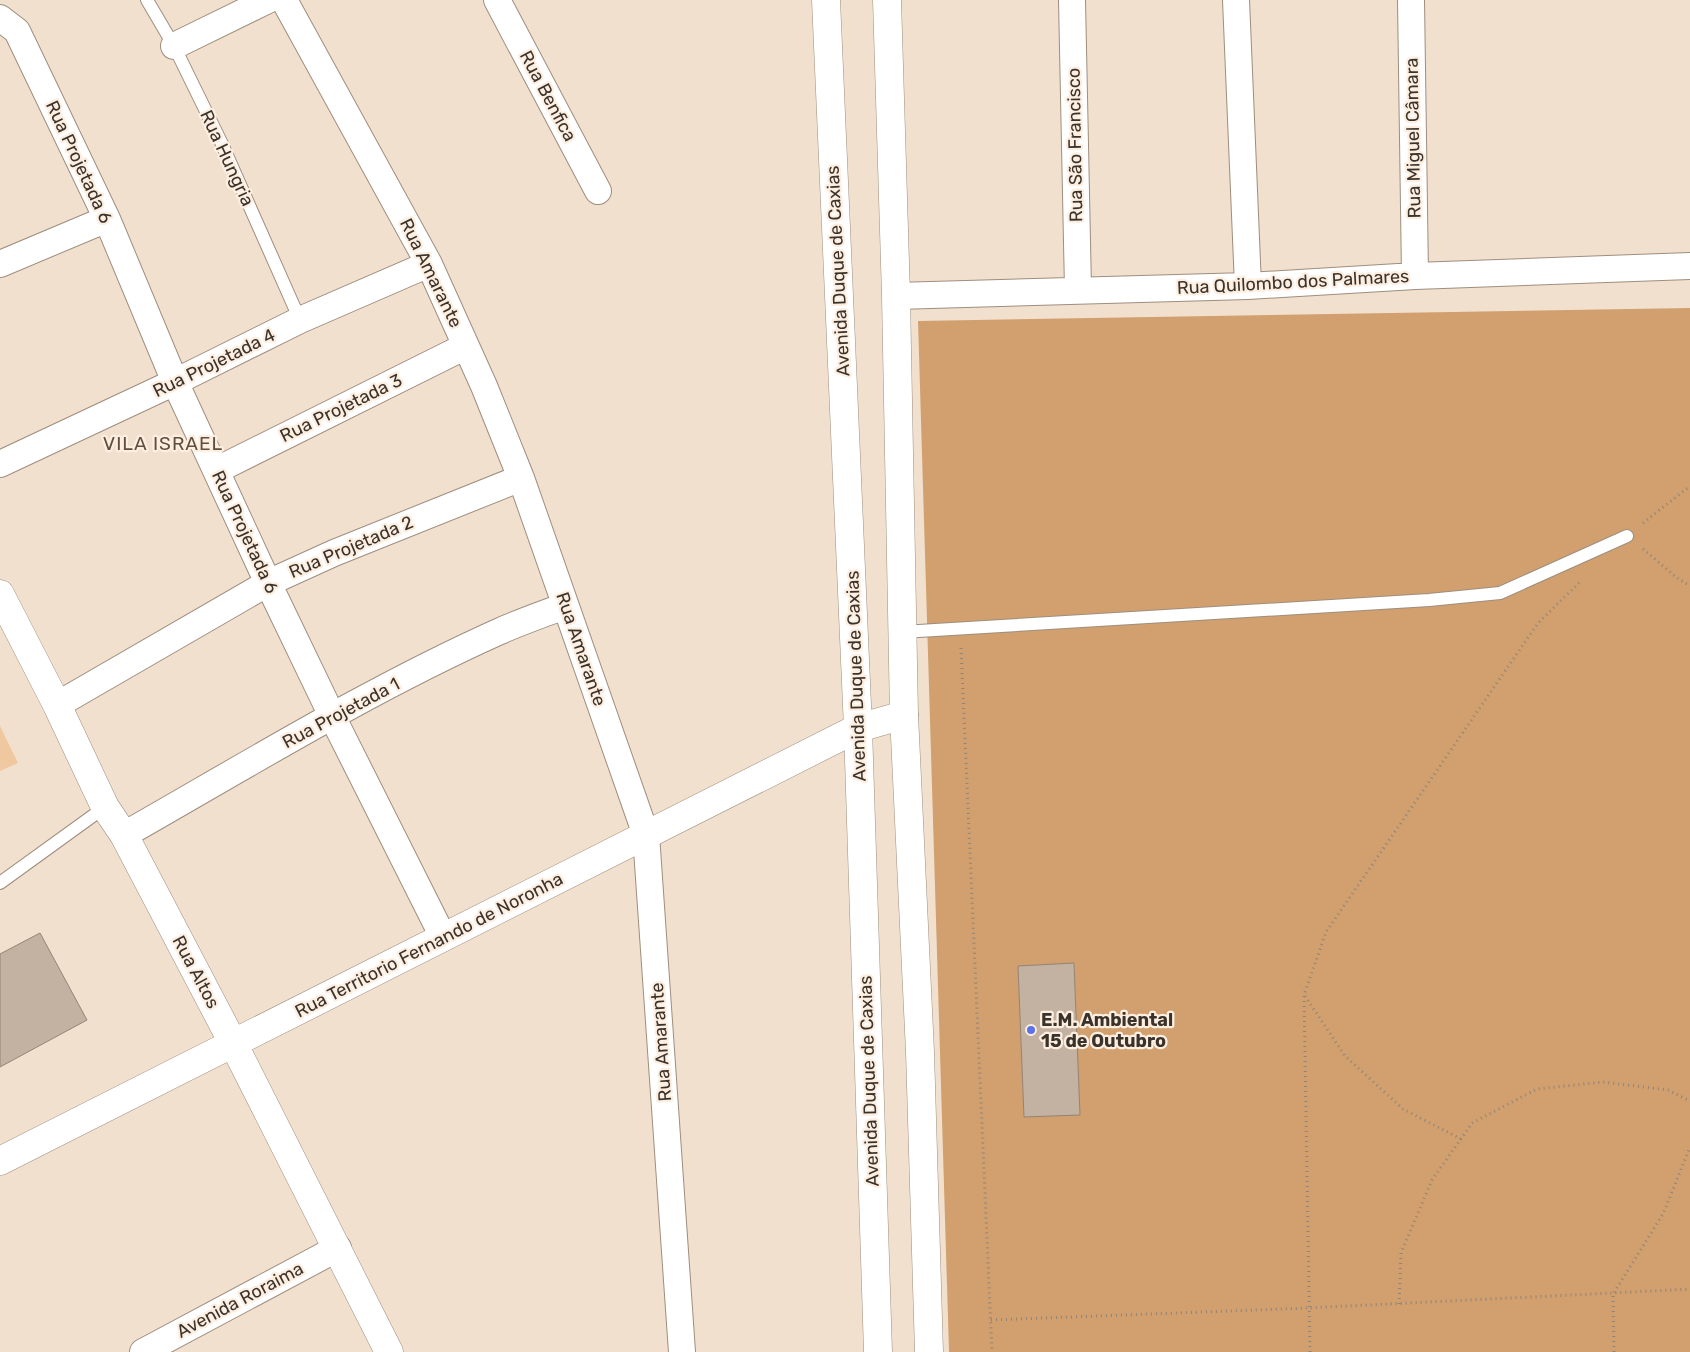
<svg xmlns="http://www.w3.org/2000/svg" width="1690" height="1352" viewBox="0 0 1690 1352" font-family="Rubik,sans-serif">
	<rect width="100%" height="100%" fill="#f2e0cf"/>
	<!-- green -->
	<path fill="#f0c8a0" d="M 0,726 L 18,763 L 0,771 Z"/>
	<!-- forest -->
	<path fill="#d1a06e" d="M 1690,308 L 1690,1352 L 949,1352 L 918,321 Z"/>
	<!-- building -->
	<path fill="#c3b1a1" stroke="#948474" d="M 40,933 L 87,1020 L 0,1067 L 0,954 Z
		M 1074,963 L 1080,1115 L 1024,1117 L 1018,966 Z"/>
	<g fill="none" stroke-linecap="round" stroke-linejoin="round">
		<defs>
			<path id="lane" d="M 147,0 L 174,46 L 222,144 L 300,320
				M 902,632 L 1429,600 L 1500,593 L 1627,536
				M 0,883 L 105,807"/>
			<path id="street" d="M 284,0 L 429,264 L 484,386 L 521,478 L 646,835 L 682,1352
				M 497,0 L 598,191
				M 1072,0 L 1078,290
				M 1236,0 L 1248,286
				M 1411,0 L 1415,276
				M 0,18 L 17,31 L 107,219 L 175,382 L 268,583 L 332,716 L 443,937
				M 174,46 L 268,0
				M 0,264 L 107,219
				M 896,296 L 1248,286 L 1415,276 L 1690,266
				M 0,464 L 175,382 L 300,320 L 429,264
				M 217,470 L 466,346
				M 57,705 L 268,583 L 334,553 L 521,478
				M 124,835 C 247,765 369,690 498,632 C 520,622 543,614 565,606
				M 143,1352 L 338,1248"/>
			<path id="secondary" d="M 0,594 L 57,705 L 105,807 L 124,835 L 233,1043 L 389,1352
				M 0,1161 L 858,728 L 904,715"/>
			<path id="primary" d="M 826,0 L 858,728 L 878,1352
				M 887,0 L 896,296 L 904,715 L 920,1052 L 929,1352"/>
		</defs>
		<!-- lane casing -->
		<use href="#lane" stroke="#9e8e7e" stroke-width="14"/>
		<!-- street casing -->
		<use href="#street" stroke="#9e8e7e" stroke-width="28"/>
		<!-- secondary casing -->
		<use href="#secondary" stroke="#9e8e7e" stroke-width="29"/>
		<!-- primary casing -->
		<use href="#primary" stroke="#9e8e7e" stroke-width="29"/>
		<!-- path -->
		<path stroke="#908478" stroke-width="3" stroke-dasharray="1 4" stroke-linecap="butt" d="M 1643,523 L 1690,486
			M 1643,549 L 1676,577 L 1690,586
			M 961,648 L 992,1352
			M 1305,996 L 1345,1056 L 1403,1109 L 1461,1139
			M 1399,1304 L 1401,1253 L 1432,1180 L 1472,1123 L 1537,1089 L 1603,1082 L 1668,1090 L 1690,1101
			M 991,1320 L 1308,1308 L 1690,1289
			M 1310,1352 L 1304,995 L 1326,932 L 1538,623 L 1580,582
			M 1614,1352 L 1613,1294 L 1663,1214 L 1690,1147"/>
		<!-- lane -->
		<use href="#lane" stroke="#fff" stroke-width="12"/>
		<!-- street -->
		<use href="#street" stroke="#fff" stroke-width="26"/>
		<!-- secondary -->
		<use href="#secondary" stroke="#fff" stroke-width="28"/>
		<!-- primary -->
		<use href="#primary" stroke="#fff" stroke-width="28"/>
	</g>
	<!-- markers -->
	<circle fill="#5b73ea" stroke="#fdeee0" stroke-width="2" cx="1031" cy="1030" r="5"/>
	<g text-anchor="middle" stroke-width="4.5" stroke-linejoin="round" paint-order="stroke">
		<!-- street labels -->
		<g font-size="18" fill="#3a332c" stroke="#fdeee0">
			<text transform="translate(548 96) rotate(62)" y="6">Rua Benfica</text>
			<text transform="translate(1413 138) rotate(-91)" y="6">Rua Miguel Câmara</text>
			<text transform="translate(1075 145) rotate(-91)" y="6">Rua São Francisco</text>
			<text transform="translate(227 158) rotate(65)" y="6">Rua Hungria</text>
			<text transform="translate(79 162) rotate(65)" y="6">Rua Projetada 6</text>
			<text transform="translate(838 271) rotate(-93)" y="6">Avenida Duque de Caxias</text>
			<text transform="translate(431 273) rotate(64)" y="6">Rua Amarante</text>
			<text transform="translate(1293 282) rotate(-3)" y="6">Rua Quilombo dos Palmares</text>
			<text transform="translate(214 363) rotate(-26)" y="6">Rua Projetada 4</text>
			<text transform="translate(341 408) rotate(-26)" y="6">Rua Projetada 3</text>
			<text transform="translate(245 532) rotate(65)" y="6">Rua Projetada 6</text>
			<text transform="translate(351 547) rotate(-23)" y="6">Rua Projetada 2</text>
			<text transform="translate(581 649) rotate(71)" y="6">Rua Amarante</text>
			<text transform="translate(856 676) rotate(-92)" y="6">Avenida Duque de Caxias</text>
			<text transform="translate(341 713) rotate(-28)" y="6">Rua Projetada 1</text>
			<text transform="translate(429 945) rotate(-27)" y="6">Rua Territorio Fernando de Noronha</text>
			<text transform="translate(196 972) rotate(62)" y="6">Rua Altos</text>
			<text transform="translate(661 1042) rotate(-94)" y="6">Rua Amarante</text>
			<text transform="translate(869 1081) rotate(-92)" y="6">Avenida Duque de Caxias</text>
			<text transform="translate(240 1300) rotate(-28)" y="6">Avenida Roraima</text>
		</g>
		<!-- poi labels -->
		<g font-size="18" font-weight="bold" fill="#3a332c" stroke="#fdeee0" text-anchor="start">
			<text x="1041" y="1026">E.M. Ambiental<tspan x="1041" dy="21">15 de Outubro</tspan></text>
		</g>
		<!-- neighbourhood labels -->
		<g font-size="19" letter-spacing="1" fill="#5e4f40" stroke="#fdeee0">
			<text x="163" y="450">VILA ISRAEL</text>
		</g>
	</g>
</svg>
